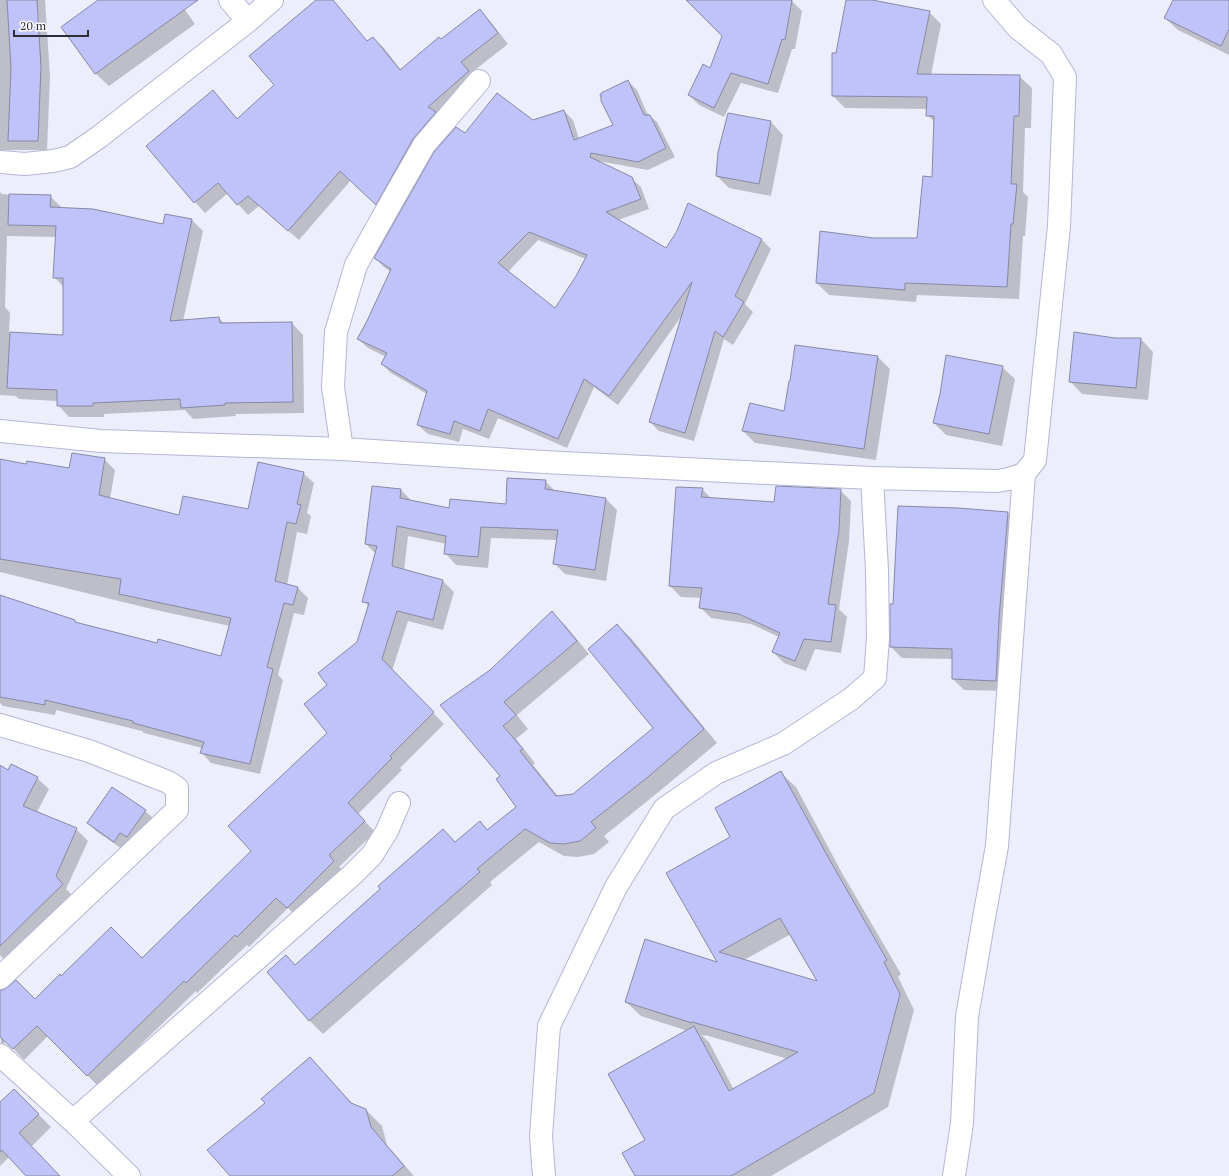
<svg xmlns="http://www.w3.org/2000/svg" width="1229" height="1176" viewBox="0 0 1229 1176" font-family="'PT Serif',serif">
	<rect width="100%" height="100%" fill="#edeefb"/>
	<!-- shadow -->
	<path fill="#0003" fill-rule="evenodd" d="M 0,0 L 45,0 L 50,77 L 47,150 L 0,150 Z
		M 100,0 L 178,0 L 195,24 L 109,86 L 96,74 L 62,27 Z
		M 318,0 L 333,0 L 368,42 L 373,38 L 384,48 L 401,70 L 480,11 L 490,21 L 508,44 L 471,73 L 478,82 L 386,214 L 351,180 L 299,240 L 259,206 L 248,215 L 228,193 L 205,213 L 195,202 L 148,146 L 213,91 L 238,119 L 275,85 Z
		M 706,0 L 786,0 L 792,1 L 802,11 L 795,49 L 792,49 L 778,93 L 741,83 L 724,117 L 699,105 L 689,95 L 711,69 L 724,36 Z
		M 847,0 L 867,0 L 929,12 L 941,24 L 931,75 L 1019,76 L 1032,88 L 1031,128 L 1025,128 L 1023,192 L 1028,197 L 1025,236 L 1023,236 L 1019,299 L 917,295 L 916,302 L 829,295 L 817,283 L 873,239 L 918,239 L 933,178 L 935,122 L 927,115 L 928,109 L 845,108 L 833,96 L 837,54 Z
		M 1174,0 L 1227,0 L 1229,1 L 1229,55 L 1178,30 L 1165,18 Z
		M 628,81 L 637,90 L 647,113 L 657,122 L 675,157 L 648,170 L 598,161 L 631,178 L 641,187 L 649,209 L 618,220 L 667,250 L 762,240 L 771,249 L 745,304 L 753,312 L 733,345 L 724,339 L 694,441 L 659,431 L 650,422 L 681,317 L 618,405 L 594,387 L 567,448 L 498,418 L 489,439 L 463,429 L 459,442 L 428,434 L 418,425 L 427,394 L 391,373 L 382,364 L 386,357 L 368,348 L 358,339 L 391,272 L 384,267 L 375,258 L 465,134 L 532,121 L 564,111 L 573,120 L 579,139 L 614,126 L 599,95 ZM 538,240 L 586,259 L 577,276 L 555,310 L 508,272 Z
		M 771,122 L 783,135 L 771,196 L 729,188 L 717,176 Z
		M 0,192 L 2,194 L 34,197 L 50,196 L 62,208 L 163,225 L 192,220 L 203,231 L 183,321 L 219,318 L 225,324 L 292,323 L 303,335 L 304,413 L 235,414 L 236,416 L 193,419 L 185,410 L 104,414 L 104,417 L 69,417 L 58,405 L 58,401 L 19,399 L 16,396 L 0,395 ZM 7,236 L 56,237 L 54,277 L 64,287 L 64,336 L 9,333 L 10,313 L 5,307 Z
		M 1141,339 L 1153,352 L 1148,400 L 1082,394 L 1070,381 Z
		M 878,357 L 890,369 L 876,460 L 755,443 L 743,431 L 785,413 Z
		M 1002,367 L 1015,379 L 1002,446 L 946,435 L 934,423 Z
		M 104,459 L 115,470 L 110,499 L 180,516 L 249,511 L 303,473 L 314,483 L 307,513 L 311,516 L 307,534 L 297,532 L 287,585 L 298,588 L 308,598 L 304,615 L 294,613 L 278,675 L 283,680 L 260,774 L 211,763 L 201,752 L 202,748 L 144,733 L 142,731 L 56,710 L 55,715 L 3,706 L 0,703 L 0,596 L 75,621 L 78,624 L 158,644 L 222,657 L 230,626 L 156,610 L 0,572 L 0,460 L 27,465 L 70,469 Z
		M 545,481 L 556,492 L 606,499 L 617,510 L 606,581 L 565,574 L 554,563 L 557,540 L 491,538 L 488,568 L 456,565 L 446,554 L 447,544 L 408,536 L 404,570 L 443,581 L 454,592 L 443,630 L 408,621 L 392,671 L 444,724 L 400,768 L 402,770 L 358,814 L 375,832 L 339,867 L 345,872 L 298,918 L 288,908 L 249,947 L 247,945 L 197,993 L 196,991 L 98,1086 L 48,1036 L 24,1060 L 6,1041 L 1,1046 L 0,991 L 35,1000 L 62,977 L 142,959 L 252,851 L 329,733 L 328,685 L 358,643 L 369,607 L 364,601 L 376,554 L 366,544 L 401,490 L 412,501 L 450,509 L 507,505 Z
		M 702,489 L 712,499 L 775,503 L 840,490 L 851,501 L 849,541 L 839,609 L 847,617 L 841,653 L 815,649 L 806,671 L 784,663 L 773,652 L 779,637 L 751,624 L 711,618 L 700,607 L 702,598 L 681,597 L 670,586 Z
		M 1007,513 L 1019,524 L 1007,691 L 964,690 L 953,679 L 953,659 L 902,658 L 891,647 L 894,605 Z
		M 552,613 L 566,626 L 589,654 L 517,715 L 528,729 L 516,739 L 535,763 L 533,765 L 558,796 L 574,795 L 655,728 L 617,625 L 631,638 L 717,743 L 661,790 L 604,836 L 609,842 L 594,854 L 578,857 L 564,856 L 539,842 L 490,882 L 492,885 L 323,1034 L 310,1021 L 268,972 L 295,965 L 456,843 L 480,822 L 488,830 L 517,807 L 501,776 L 491,670 Z
		M 0,766 L 9,771 L 37,778 L 49,789 L 37,812 L 76,829 L 88,841 L 66,889 L 73,896 L 6,962 L 0,955 Z
		M 781,773 L 796,787 L 842,873 L 901,974 L 898,977 L 914,1010 L 888,1107 L 771,1176 L 637,1176 L 646,1141 L 688,1031 L 641,1016 L 626,1002 L 719,964 L 668,873 L 732,837 ZM 791,934 L 819,983 L 744,960 ZM 701,1035 L 705,1036 L 705,1035 L 788,1059 L 734,1090 L 709,1042 Z
		M 145,811 L 154,819 L 136,845 L 129,840 L 122,849 L 96,831 L 88,823 Z
		M 310,1058 L 353,1104 L 365,1109 L 382,1126 L 387,1145 L 414,1176 L 231,1176 L 266,1103 Z
		M 14,1090 L 51,1127 L 31,1147 L 59,1176 L 27,1176 L 9,1157 L 0,1166 L 0,1104 Z"/>
	<!-- building -->
	<path fill="#c0c3f9" stroke="#8689a5" fill-rule="evenodd" d="M 7,0 L 37,0 L 41,67 L 38,141 L 8,141 L 11,68 Z
		M 98,0 L 198,0 L 95,74 L 61,27 Z
		M 316,0 L 333,0 L 367,41 L 373,37 L 400,70 L 439,37 L 441,39 L 480,9 L 498,33 L 461,62 L 469,71 L 428,107 L 436,112 L 413,139 L 376,205 L 340,171 L 288,231 L 248,196 L 237,205 L 218,183 L 194,203 L 146,146 L 213,90 L 237,119 L 274,85 L 249,56 Z
		M 686,0 L 792,0 L 785,40 L 782,39 L 768,84 L 731,73 L 714,108 L 688,95 L 703,64 L 710,68 L 722,36 Z
		M 846,0 L 872,0 L 930,11 L 917,74 L 1020,75 L 1019,116 L 1014,116 L 1011,184 L 1017,184 L 1013,224 L 1011,224 L 1007,287 L 905,283 L 905,290 L 816,283 L 820,231 L 873,238 L 917,238 L 923,176 L 932,177 L 934,116 L 926,116 L 927,97 L 832,96 L 832,53 L 836,53 Z
		M 1173,0 L 1229,0 L 1229,29 L 1221,46 L 1164,18 Z
		M 628,80 L 644,115 L 650,115 L 666,148 L 638,162 L 591,153 L 590,157 L 632,177 L 641,199 L 606,212 L 666,248 L 677,231 L 688,203 L 762,239 L 735,296 L 744,302 L 723,337 L 715,331 L 685,433 L 649,422 L 692,282 L 609,396 L 584,379 L 558,439 L 488,409 L 480,431 L 454,421 L 450,434 L 417,425 L 427,391 L 381,364 L 387,353 L 357,339 L 366,323 L 391,269 L 374,258 L 434,152 L 456,127 L 465,133 L 497,93 L 533,120 L 564,110 L 574,140 L 613,125 L 601,101 L 601,93 ZM 529,232 L 587,255 L 576,276 L 555,308 L 498,263 Z
		M 728,113 L 771,121 L 759,184 L 716,176 L 718,152 Z
		M 9,194 L 51,195 L 50,207 L 93,209 L 163,224 L 165,214 L 192,219 L 170,321 L 219,317 L 220,323 L 292,322 L 293,402 L 225,403 L 225,405 L 181,408 L 180,399 L 93,403 L 93,406 L 57,406 L 57,390 L 7,388 L 10,332 L 63,335 L 63,278 L 53,278 L 56,226 L 8,225 Z
		M 1074,332 L 1115,338 L 1141,338 L 1136,388 L 1069,382 Z
		M 795,345 L 878,356 L 864,449 L 742,431 L 750,403 L 784,411 L 789,381 L 790,381 Z
		M 946,355 L 1003,366 L 989,434 L 933,423 L 940,394 Z
		M 72,453 L 105,458 L 99,495 L 179,515 L 183,496 L 248,509 L 258,462 L 304,472 L 297,504 L 301,505 L 296,524 L 287,522 L 275,581 L 298,587 L 293,605 L 284,603 L 267,667 L 273,669 L 250,764 L 200,753 L 204,742 L 133,723 L 133,721 L 45,700 L 45,705 L 0,697 L 0,595 L 75,620 L 75,622 L 157,643 L 158,639 L 221,656 L 231,618 L 119,594 L 121,579 L 0,559 L 0,459 L 26,464 L 27,461 L 69,468 Z
		M 507,478 L 546,480 L 545,489 L 606,498 L 595,570 L 553,564 L 558,530 L 481,527 L 478,557 L 444,554 L 446,536 L 397,526 L 392,566 L 443,580 L 433,620 L 397,611 L 382,659 L 434,712 L 390,756 L 392,758 L 348,803 L 365,821 L 329,855 L 334,861 L 287,908 L 276,898 L 237,937 L 235,935 L 186,983 L 184,981 L 87,1076 L 37,1026 L 13,1049 L 0,1037 L 0,990 L 3,990 L 8,987 L 16,980 L 35,999 L 60,974 L 61,976 L 111,927 L 142,958 L 251,851 L 228,826 L 327,733 L 304,704 L 327,685 L 318,673 L 357,642 L 369,603 L 362,602 L 377,546 L 365,544 L 372,486 L 401,489 L 400,498 L 449,508 L 450,499 L 506,504 Z
		M 776,486 L 841,489 L 839,530 L 828,604 L 836,605 L 831,642 L 804,639 L 795,661 L 772,652 L 780,633 L 739,614 L 699,608 L 702,588 L 669,586 L 676,487 L 703,488 L 701,497 L 774,502 Z
		M 898,506 L 958,508 L 1008,512 L 999,618 L 996,681 L 952,679 L 952,649 L 890,647 L 890,604 L 893,604 Z
		M 552,611 L 577,641 L 504,702 L 516,715 L 503,726 L 523,749 L 520,751 L 556,796 L 573,794 L 653,728 L 588,649 L 617,624 L 704,729 L 648,777 L 591,822 L 596,828 L 580,841 L 564,844 L 550,843 L 525,829 L 477,869 L 480,872 L 309,1021 L 267,972 L 286,955 L 295,965 L 380,889 L 378,886 L 443,829 L 455,842 L 480,821 L 487,830 L 516,807 L 496,779 L 500,776 L 440,705 L 490,670 Z
		M 11,764 L 38,777 L 23,806 L 77,828 L 56,876 L 63,884 L 0,946 L 0,765 L 8,770 Z
		M 781,771 L 828,857 L 887,960 L 884,962 L 900,994 L 874,1093 L 731,1176 L 635,1176 L 622,1153 L 645,1140 L 608,1074 L 694,1026 L 729,1091 L 798,1052 L 692,1022 L 692,1023 L 625,1002 L 645,939 L 717,962 L 666,873 L 730,837 L 715,808 ZM 780,918 L 817,981 L 719,952 Z
		M 112,787 L 146,810 L 127,837 L 120,833 L 114,842 L 87,823 Z
		M 310,1057 L 351,1103 L 366,1109 L 371,1127 L 404,1166 L 392,1176 L 230,1176 L 207,1150 L 265,1103 L 261,1099 Z
		M 14,1089 L 39,1114 L 19,1133 L 60,1176 L 26,1176 L 2,1150 L 0,1152 L 0,1102 Z"/>
	<g fill="none" stroke-linecap="round" stroke-linejoin="round">
		<defs>
			<path id="minor" d="M 230,0 L 248,21
				M 0,162 L 25,164 L 53,161 L 70,157 L 99,137 L 248,21 L 272,0
				M 0,431 L 101,441 L 342,449 L 544,462 L 745,472 L 872,478 L 997,481 L 1009,479 L 1024,474
				M 342,449 L 333,387 L 336,332 L 356,265 L 392,201 L 424,145 L 479,81
				M 0,725 L 89,751 L 168,782 L 177,788 L 177,810 L 0,978
				M 0,1055 L 73,1121 L 129,1176
				M 73,1121 L 352,875 L 372,855 L 387,831 L 399,803
				M 544,1176 L 541,1136 L 549,1026 L 616,887 L 664,809 L 716,773 L 783,744 L 851,699 L 875,678 L 878,638 L 877,570 L 872,478
				M 954,1176 L 962,1123 L 967,1017 L 985,912 L 997,846 L 1024,474 L 1035,460 L 1059,226 L 1065,77 L 1051,54 L 1018,28 L 994,0"/>
		</defs>
		<!-- minor casing -->
		<use href="#minor" stroke="#b4b6d4" stroke-width="24"/>
		<!-- minor -->
		<use href="#minor" stroke="#fff" stroke-width="22"/>
	</g>
	<!-- scale -->
	<path d="M14 30v6h74v-6" fill="none" stroke="#2e2e3a" stroke-width="2"/>
	<text x="20" y="30" font-size="12" fill="#2e2e3a" stroke="#fcfcfc" stroke-width="3" paint-order="stroke">20 m</text>
</svg>
